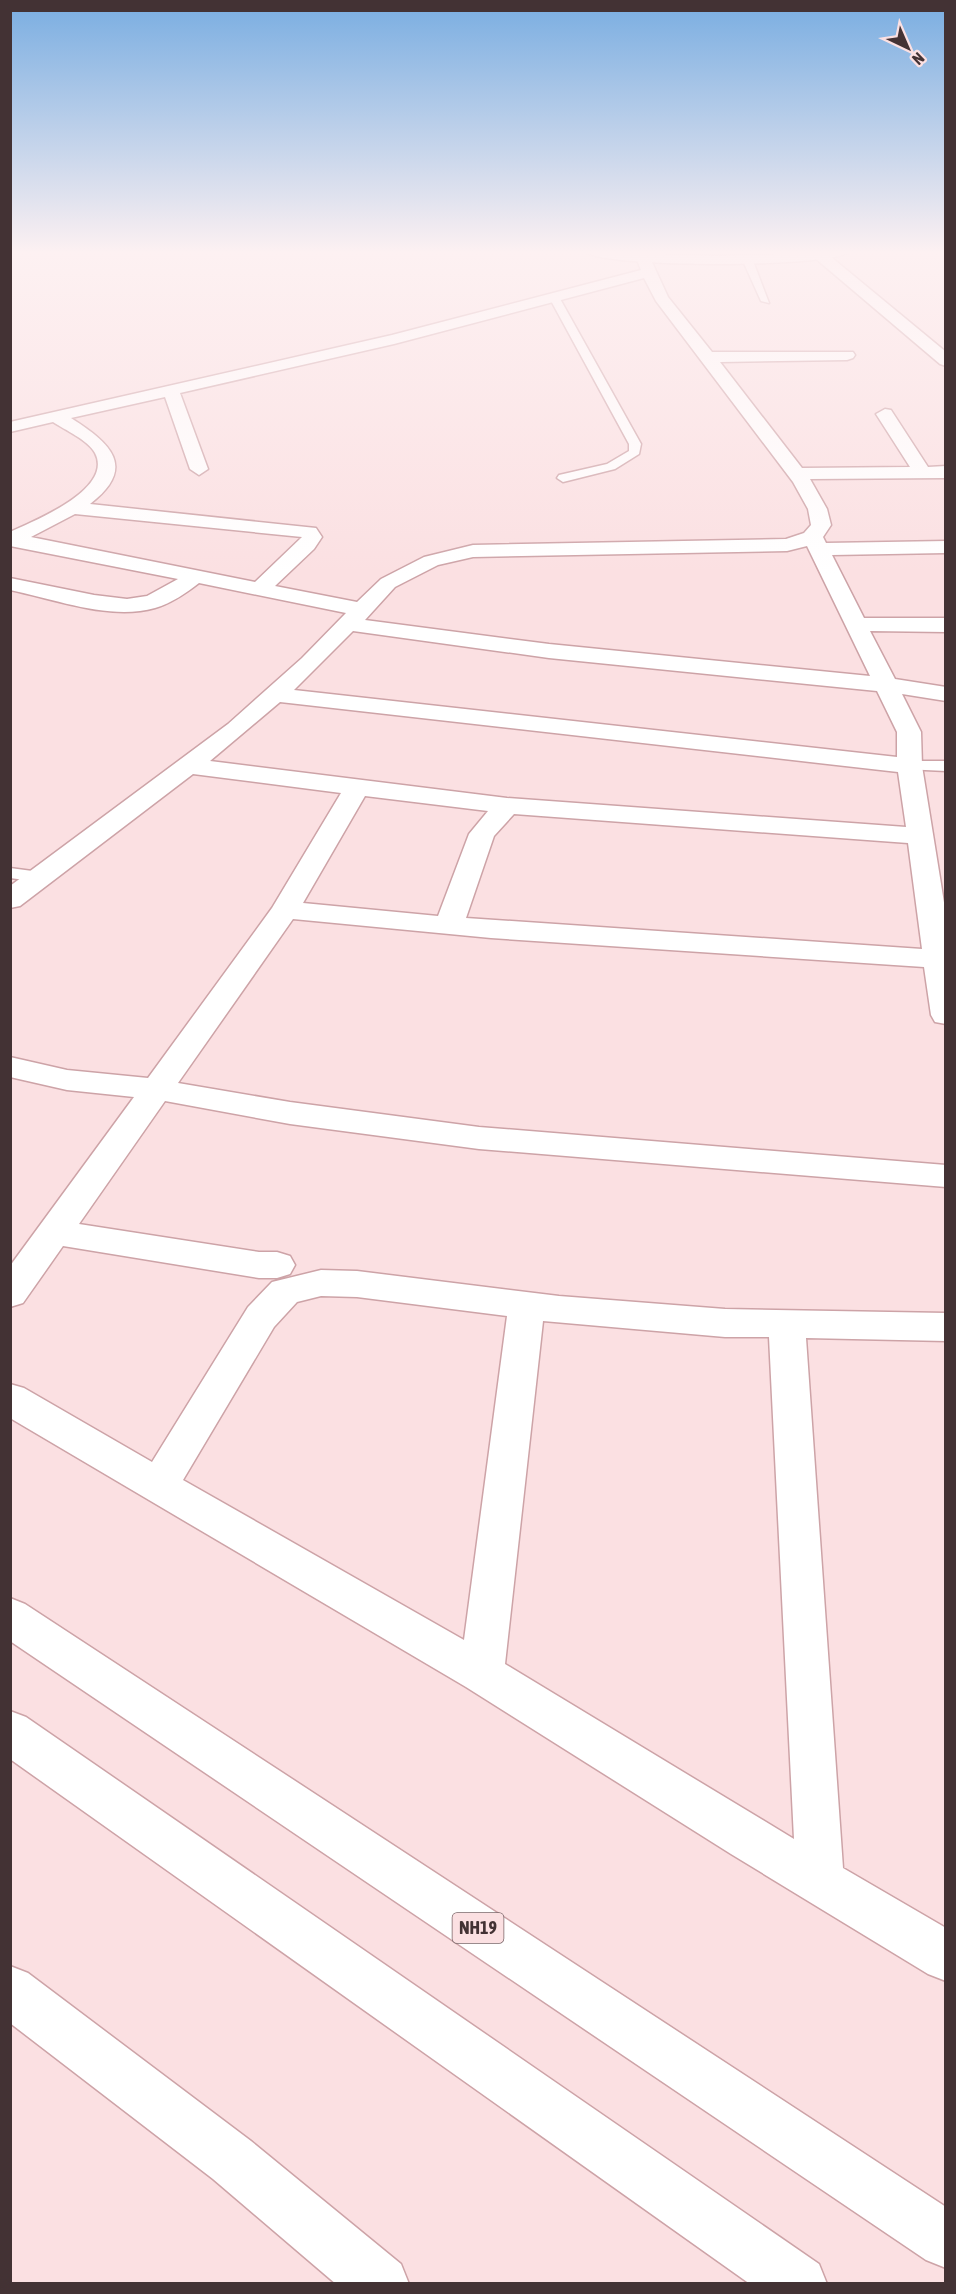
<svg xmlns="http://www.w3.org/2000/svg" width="956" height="2294" viewBox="0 0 956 2294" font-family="'Asap Condensed',sans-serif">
	<rect width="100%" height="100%" fill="#fbe0e2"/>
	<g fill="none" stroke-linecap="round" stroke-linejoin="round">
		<defs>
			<path id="service" d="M 748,258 L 753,261 L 769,303 L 761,301 L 743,261 Z
				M 554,294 L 559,297 L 641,444 L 639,454 L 615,469 L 563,482 L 557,478 L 559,475 L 607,464 L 629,451 L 629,444 L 549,297 Z
				M 910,761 L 946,761 L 946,771 L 904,769 L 902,766 Z
				M 10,868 L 40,872 L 49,877 L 40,882 L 10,878 Z"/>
			<path id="minor" d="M 815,252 L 825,252 L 946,352 L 946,366 L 940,364 L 815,258 Z
				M 644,256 L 651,260 L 668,297 L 712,352 L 853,352 L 855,355 L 853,358 L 847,360 L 720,362 L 802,468 L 910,467 L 876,414 L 885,409 L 891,410 L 928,467 L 946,466 L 946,478 L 810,479 L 827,509 L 831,525 L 823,537 L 826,543 L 946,541 L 946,553 L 832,555 L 864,618 L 946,618 L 946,632 L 870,631 L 895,679 L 946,687 L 946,701 L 902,694 L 921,732 L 922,766 L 946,915 L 946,1024 L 935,1022 L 931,1015 L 924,967 L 491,938 L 293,919 L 178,1083 L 290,1102 L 479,1127 L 946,1165 L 946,1187 L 479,1149 L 290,1124 L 165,1101 L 79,1224 L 259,1252 L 277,1252 L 290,1256 L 295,1265 L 290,1274 L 277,1278 L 259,1278 L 63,1246 L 23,1303 L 10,1307 L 10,1266 L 134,1097 L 67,1090 L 10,1077 L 10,1057 L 67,1070 L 148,1078 L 272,908 L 341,793 L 193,774 L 20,906 L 10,908 L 10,886 L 228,724 L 302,658 L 346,613 L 199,583 C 186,593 172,603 155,608 C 110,621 55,599 10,590 L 10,578 L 94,595 L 127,599 L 147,596 L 178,579 L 10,546 L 10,532 C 34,521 114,489 95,453 C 88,440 65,430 53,422 L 10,432 L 10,422 L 392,335 L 641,270 L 637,260 ZM 644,278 L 656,301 L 793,482 L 808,509 L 811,525 L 804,533 L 786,539 L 473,545 L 424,557 L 381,579 L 357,602 L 275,586 L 314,549 L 322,537 L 316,528 L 90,504 C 138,467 110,443 71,418 L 165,397 L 190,469 L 199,475 L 208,469 L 180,393 L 394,344 ZM 75,514 L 302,537 L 255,582 L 31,537 ZM 807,546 L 870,676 L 549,644 L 365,620 L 395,587 L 438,565 L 473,557 L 787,551 ZM 353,631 L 549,658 L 877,691 L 897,732 L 897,757 L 294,690 ZM 280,702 L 898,772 L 906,827 L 507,798 L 210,761 ZM 365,796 L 488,811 L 469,834 L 438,916 L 303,903 ZM 514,814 L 908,843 L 922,949 L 466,918 L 494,836 Z
				M 321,1270 L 357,1271 L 559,1296 L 725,1309 L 946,1313 L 946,1341 L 806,1338 L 843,1868 L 946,1928 L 946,1981 L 928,1974 L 731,1854 L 466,1687 L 10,1418 L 10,1384 L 24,1388 L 152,1462 L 248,1307 L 272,1282 ZM 321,1296 L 357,1297 L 507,1316 L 464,1640 L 183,1480 L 274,1327 L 297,1302 ZM 543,1321 L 725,1337 L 769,1337 L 794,1839 L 505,1664 Z
				M 10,1966 L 28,1973 L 251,2141 L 401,2264 L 409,2284 L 336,2284 L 213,2179 L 10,2023 Z"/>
			<path id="tertiary" d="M 586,252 L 717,256 L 848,252 C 831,268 603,268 586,252 Z"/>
			<path id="trunk" d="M 10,1598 L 25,1604 L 946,2207 L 946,2268 L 926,2260 L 10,1641 Z
				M 10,1711 L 26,1717 L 819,2264 L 827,2284 L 750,2284 L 10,1759 Z"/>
		</defs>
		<!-- service casing -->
		<use href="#service" stroke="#cda3a7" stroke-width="3"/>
		<!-- minor casing -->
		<use href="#minor" stroke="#cda3a7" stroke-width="3"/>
		<!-- tertiary casing -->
		<use href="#tertiary" stroke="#cda3a7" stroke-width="3"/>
		<!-- trunk casing -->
		<use href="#trunk" stroke="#cda3a7" stroke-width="3"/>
		<!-- service -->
		<use href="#service" fill="#fff" fill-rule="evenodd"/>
		<!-- minor -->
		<use href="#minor" fill="#fff" fill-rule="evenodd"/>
		<!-- tertiary -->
		<use href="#tertiary" fill="#fff" fill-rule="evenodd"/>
		<!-- trunk -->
		<use href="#trunk" fill="#fff" fill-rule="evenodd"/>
	</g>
	<!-- sky -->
	<linearGradient id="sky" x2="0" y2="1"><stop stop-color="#79ade1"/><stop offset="0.44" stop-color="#fdf1f2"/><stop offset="1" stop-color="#fdf1f2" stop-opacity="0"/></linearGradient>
	<rect width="956" height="574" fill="url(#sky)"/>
	<g text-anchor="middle" stroke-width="4.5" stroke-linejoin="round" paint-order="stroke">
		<!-- shield labels -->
		<rect fill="#fbe0e2" stroke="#7a6668" stroke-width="1.5" x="452.5" y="1913" width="51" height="30" rx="4.5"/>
		<g font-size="18" font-weight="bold" fill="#433234">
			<text x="478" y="1934">NH19</text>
		</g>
	</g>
	<!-- border -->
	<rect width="956" height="2294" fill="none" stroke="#433234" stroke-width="24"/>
	<!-- north arrow -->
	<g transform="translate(908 48) rotate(136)" stroke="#fbe0e2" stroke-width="4.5" paint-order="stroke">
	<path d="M0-4.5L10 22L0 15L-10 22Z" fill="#433234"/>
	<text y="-9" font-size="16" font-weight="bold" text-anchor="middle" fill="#433234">N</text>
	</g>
</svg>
